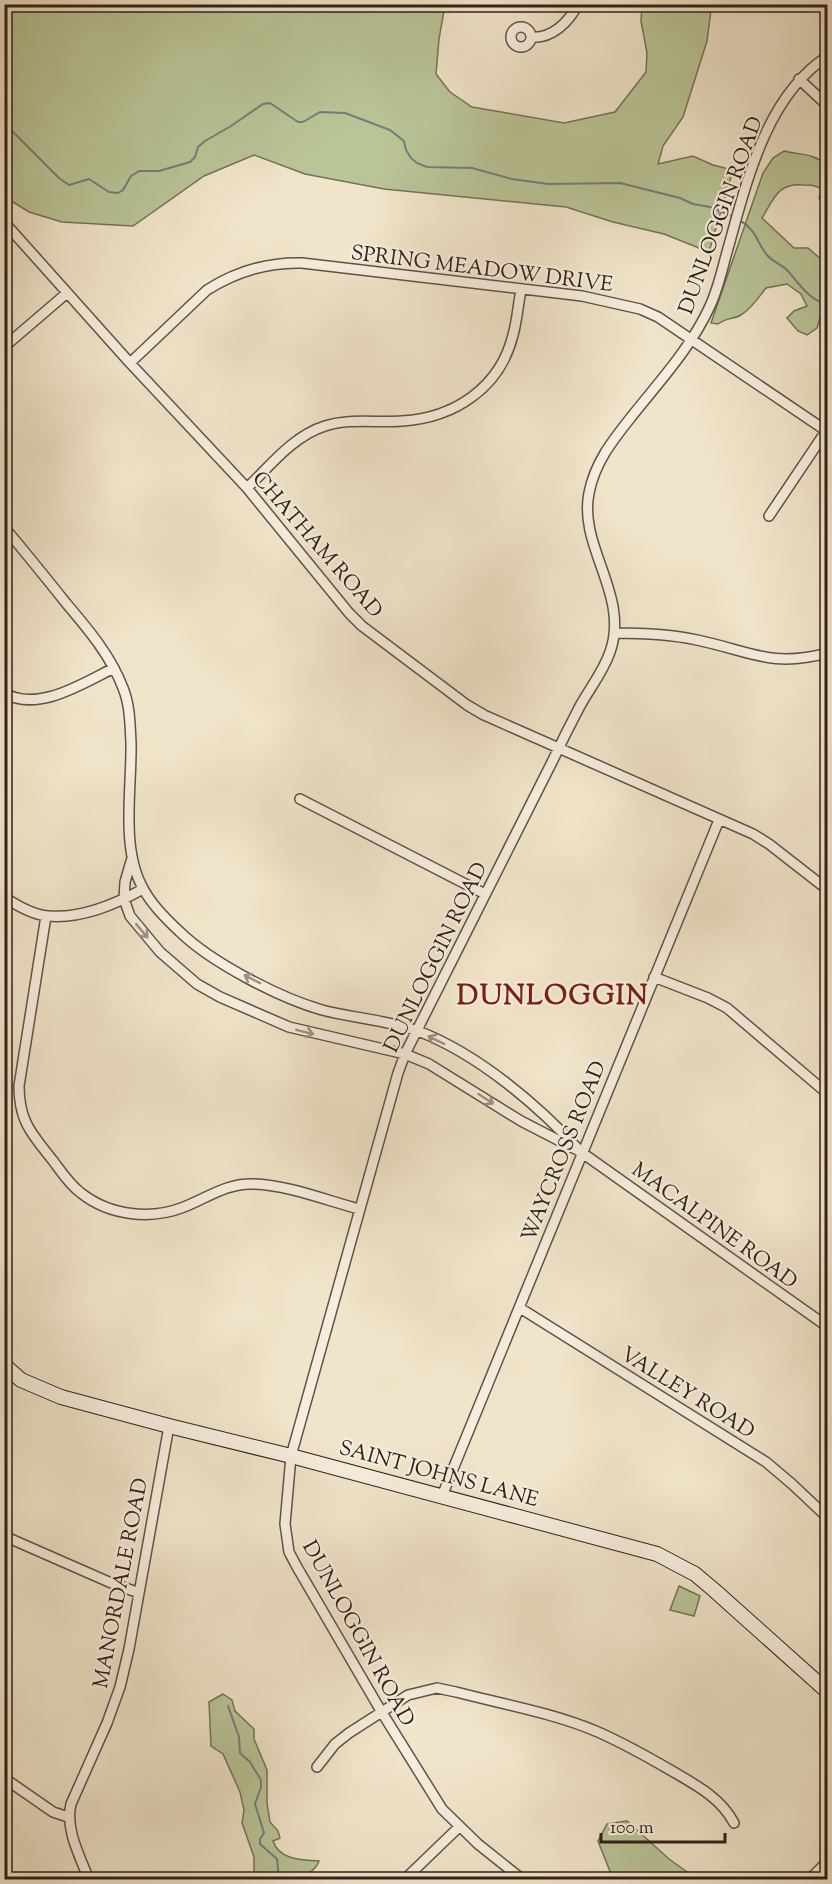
<svg xmlns="http://www.w3.org/2000/svg" width="832" height="1884" viewBox="0 0 832 1884" font-family="'Sorts Mill Goudy',serif">
	<rect width="100%" height="100%" fill="#f0e4ca"/>
	<filter id="stains"><feTurbulence type="fractalNoise" baseFrequency=".00333" numOctaves="4"/><feColorMatrix values="0 0 0 0 .2 0 0 0 0 .09 0 0 0 0 .02 0 0 0 .5 -.17"/></filter>
	<radialGradient id="worn" r=".72"><stop offset=".6" stop-color="#630" stop-opacity="0"/><stop offset="1" stop-color="#630" stop-opacity=".3"/></radialGradient>
	<!-- green -->
	<path fill="#b9c497" stroke="#757258" stroke-width="1.5" d="M 4,5 L 445,5 L 439,39 L 436,74 L 450,92 L 472,107 L 564,123 L 615,112 L 646,72 L 647,53 L 641,21 L 642,5 L 715,5 L 711,10 L 707,41 L 683,117 L 663,146 L 658,164 L 693,156 L 713,165 L 733,170 L 709,252 L 664,234 L 613,222 L 566,207 L 384,189 L 305,174 L 254,155 L 204,176 L 133,226 L 62,222 L 29,212 L 8,199 L 5,193 Z
		M 784,151 C 801,155 813,153 827,165 L 827,203 L 825,206 L 819,198 L 821,189 C 816,185 810,185 803,185 C 777,183 774,199 762,218 L 794,248 L 808,248 L 822,260 L 822,271 L 827,278 L 827,313 L 820,318 L 817,328 L 807,335 L 798,331 L 787,318 L 794,311 L 807,306 L 801,294 L 787,284 L 766,288 C 759,297 751,309 741,315 C 733,320 729,316 718,324 L 711,323 L 763,173 L 773,158 Z
		M 679,1586 L 700,1596 L 694,1616 L 670,1610 Z
		M 223,1694 L 232,1700 L 235,1711 L 254,1729 L 254,1739 L 267,1770 L 267,1803 L 270,1822 L 278,1831 L 280,1838 L 273,1841 C 279,1860 302,1860 319,1861 C 310,1884 275,1880 254,1879 L 254,1857 L 242,1823 L 244,1810 L 240,1792 L 223,1754 L 211,1746 L 209,1702 Z
		M 627,1821 L 669,1859 L 697,1879 L 613,1879 L 598,1841 L 607,1824 Z"/>
	<g fill="none" stroke-linecap="round" stroke-linejoin="round">
		<!-- stream -->
		<path stroke="#717f7c" stroke-width="2" d="M 4,123 L 59,178 L 69,185 L 89,179 L 109,192 L 118,193 L 123,190 L 131,176 L 139,171 L 159,171 L 190,162 L 195,157 L 198,147 L 205,141 L 231,126 L 263,104 L 270,103 L 298,122 L 303,122 L 320,112 L 345,113 L 390,130 L 404,141 L 406,150 L 411,158 L 417,163 L 427,167 L 472,168 L 512,179 L 548,184 L 620,183 L 680,198 L 693,204 L 710,207 L 734,217
			M 739,220 C 756,229 756,241 767,255 C 772,261 780,264 786,269 C 796,279 812,305 828,303
			M 228,1706 L 239,1737 L 240,1753 L 250,1762 L 261,1780 L 261,1787 L 255,1804 L 264,1833 L 260,1839 L 260,1844 L 277,1859 L 279,1880"/>
		<defs>
			<path id="street" d="M511 37a10 10 0 1 1 20 0a10 10 0 1 1-20 0Z
				M 531,37 C 552,39 569,22 578,4
				M 799,79 L 828,106
				M 4,222 L 130,363 L 247,488 L 349,613 L 362,626 L 467,705 L 484,715 L 753,834 L 769,844 L 828,890
				M 4,347 L 67,293
				M 130,363 L 207,290 C 237,271 267,262 302,263 L 582,296 L 640,309 L 658,317 L 828,432
				M 247,488 C 270,466 293,436 325,426 C 349,418 377,423 402,421 C 454,418 500,388 513,335 C 517,321 518,305 521,290
				M 769,516 L 826,431
				M 4,527 C 25,552 46,578 66,603 C 88,629 111,656 123,688 C 130,705 130,724 131,743 C 132,788 120,850 144,890 C 152,905 167,920 180,932 C 212,963 280,998 322,1010 C 353,1018 387,1020 418,1031 C 478,1054 538,1105 581,1152
				M 615,633 C 643,633 670,634 697,640 C 750,651 770,668 828,653
				M 4,693 C 38,713 83,683 114,668
				M 300,799 L 485,894
				M 132,858 L 125,882 L 124,899 L 130,916 L 160,952 L 197,984 L 220,997 L 289,1027 L 405,1054 L 429,1064 L 521,1121 L 581,1152 L 828,1327
				M 4,897 C 16,905 34,915 48,916 C 81,919 114,905 143,889
				M 46,916 L 19,1086 C 19,1123 33,1135 54,1162 C 62,1173 70,1185 81,1193 C 110,1216 151,1220 184,1207 C 207,1198 227,1183 253,1184 C 288,1185 325,1200 359,1209
				M 654,977 L 708,998 L 727,1008 L 828,1094
				M 520,1308 L 766,1462 L 792,1484 L 828,1518
				M 442,1496 L 719,820
				M 4,1536 L 109,1582 L 139,1593
				M 317,1767 L 335,1744 L 349,1733 L 408,1695 L 437,1688 L 456,1692 C 502,1704 554,1713 598,1732 C 623,1743 648,1757 672,1771 C 696,1785 721,1798 734,1823
				M 4,1778 L 53,1812 L 68,1817
				M 89,1880 C 80,1856 65,1830 71,1804 L 107,1723 L 120,1687 L 129,1649 L 169,1426
				M 404,1880 L 459,1827
				M 523,1880 L 478,1844 L 442,1809 L 381,1711 L 297,1567 L 289,1552 L 285,1524 L 291,1456 L 398,1073 L 405,1054 C 454,957 503,859 552,762 C 561,743 570,725 580,706 C 590,688 603,672 610,652 C 630,595 578,547 589,493 C 595,462 613,440 632,416 C 660,381 692,346 710,306 C 718,289 722,270 727,252 C 746,185 765,96 828,56
				M 809,1880 L 828,1861"/>
			<path id="secondary" d="M 4,1365 L 21,1380 L 61,1397 L 169,1426 L 291,1456 L 657,1554 L 695,1574 L 714,1590 L 828,1692"/>
		</defs>
		<!-- street casing -->
		<use href="#street" stroke="#615246" stroke-width="12"/>
		<!-- secondary casing -->
		<use href="#secondary" stroke="#31211a" stroke-width="16"/>
		<!-- street -->
		<use href="#street" stroke="#f5eddd" stroke-width="9"/>
		<!-- secondary -->
		<use href="#secondary" stroke="#f5eddd" stroke-width="14"/>
	</g>
	<!-- one-way arrows -->
	<defs><path id="oneway-shaft" d="M-6 0H5M1.5-3L5.5 0L1.5 3" fill="none" stroke-width="1.6" stroke-linecap="round" stroke-linejoin="round" transform="scale(1.5)"/></defs>
	<g stroke="#9d9185">
		<use href="#oneway-shaft" transform="translate(142 931) rotate(50)"/>
		<use href="#oneway-shaft" transform="translate(252 979) rotate(-153)"/>
		<use href="#oneway-shaft" transform="translate(305 1032) rotate(14)"/>
		<use href="#oneway-shaft" transform="translate(436 1040) rotate(-154)"/>
		<use href="#oneway-shaft" transform="translate(486 1099) rotate(33)"/>
	</g>
	<g text-anchor="middle" stroke-width="4.5" stroke-linejoin="round" paint-order="stroke">
		<!-- street labels -->
		<g font-size="21" fill="#31211a" stroke="#f5eddd">
			<text transform="translate(720 215) rotate(-70)" y="7">DUNLOGGIN ROAD</text>
			<text transform="translate(482 268) rotate(7)" y="7">SPRING MEADOW DRIVE</text>
			<text transform="translate(318 544) rotate(49)" y="7">CHATHAM ROAD</text>
			<text transform="translate(435 957) rotate(-64)" y="7">DUNLOGGIN ROAD</text>
			<text transform="translate(563 1151) rotate(-68)" y="7">WAYCROSS ROAD</text>
			<text transform="translate(715 1225) rotate(36)" y="7">MACALPINE ROAD</text>
			<text transform="translate(688 1392) rotate(32)" y="7">VALLEY ROAD</text>
			<text transform="translate(439 1473) rotate(15)" y="7">SAINT JOHNS LANE</text>
			<text transform="translate(120 1583) rotate(-79)" y="7">MANORDALE ROAD</text>
			<text transform="translate(359 1633) rotate(61)" y="7">DUNLOGGIN ROAD</text>
		</g>
		<!-- district labels -->
		<g font-size="27" font-weight="bold" letter-spacing="1.5" fill="#7a1f14" stroke="#f5eddd">
			<text x="553" y="1004">DUNLOGGIN</text>
		</g>
	</g>
	<!-- margin -->
	<rect width="832" height="1884" fill="none" stroke="#f0e4ca" stroke-width="24"/>
	<rect x="6" y="6" width="820" height="1872" fill="none" stroke="#31211a" stroke-width="3"/>
	<rect x="12" y="12" width="808" height="1860" fill="none" stroke="#31211a" stroke-width="1.5"/>
	<!-- scale -->
	<path d="M601 1833v9h124v-9" fill="none" stroke="#31211a" stroke-width="3"/>
	<text x="610" y="1833" font-size="18" fill="#31211a" stroke="#f5eddd" stroke-width="4.5" paint-order="stroke">100 m</text>
	<rect width="100%" height="100%" filter="url(#stains)"/>
	<rect width="100%" height="100%" fill="url(#worn)"/>
</svg>
